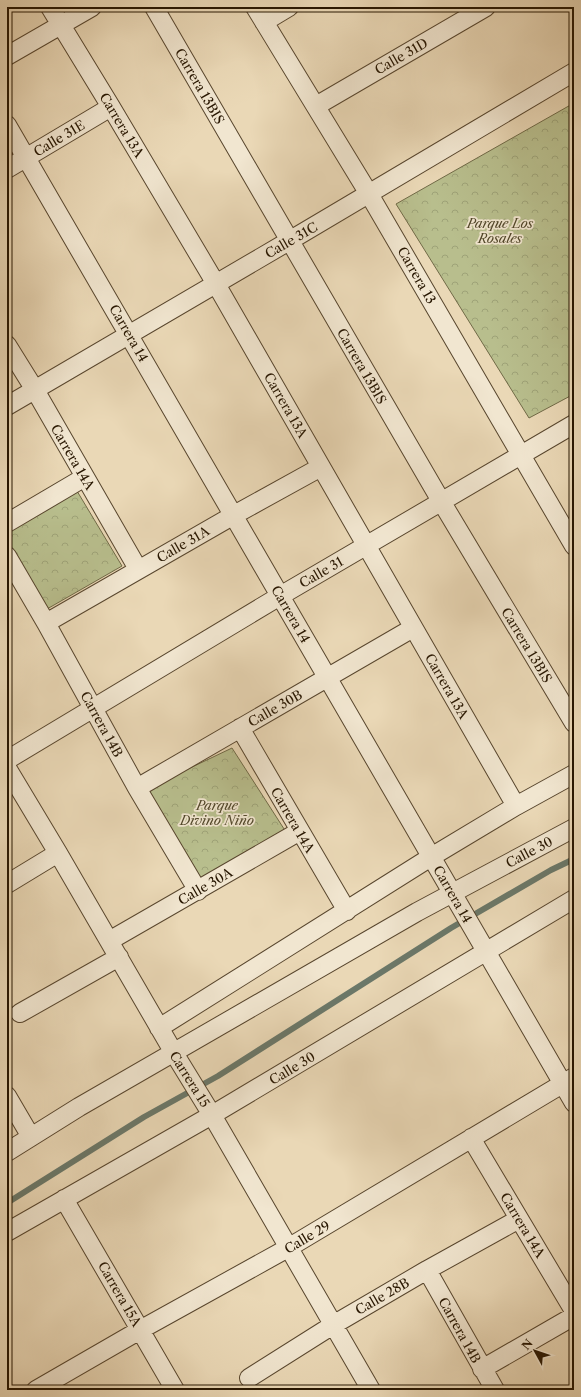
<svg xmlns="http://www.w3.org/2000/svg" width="581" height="1397" viewBox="0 0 581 1397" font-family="'Libre Caslon Text',serif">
	<defs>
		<pattern id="forest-crowns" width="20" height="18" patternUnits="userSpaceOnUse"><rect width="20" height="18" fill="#b8be8d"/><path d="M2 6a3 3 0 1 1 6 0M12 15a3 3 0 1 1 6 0" fill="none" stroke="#9ea378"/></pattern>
	</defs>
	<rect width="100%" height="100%" fill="#ead8b6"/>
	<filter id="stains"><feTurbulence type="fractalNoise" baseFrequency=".005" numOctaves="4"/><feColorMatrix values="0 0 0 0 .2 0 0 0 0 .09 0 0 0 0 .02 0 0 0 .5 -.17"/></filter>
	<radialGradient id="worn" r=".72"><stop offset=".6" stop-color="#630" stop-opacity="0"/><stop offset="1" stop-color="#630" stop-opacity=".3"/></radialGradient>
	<!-- forest -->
	<path fill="url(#forest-crowns)" stroke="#706a47" d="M 574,103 L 574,394 L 529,418 L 396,204 Z
		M 77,491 L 122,566 L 47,609 L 7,542 L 7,532 Z
		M 232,748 L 286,832 L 201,881 L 146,789 Z"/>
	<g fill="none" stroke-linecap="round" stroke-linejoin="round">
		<!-- stream -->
		<path stroke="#6b7869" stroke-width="6" d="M 7,1203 L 144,1117 L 218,1076 L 451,928 L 551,870 L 574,859"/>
		<defs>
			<path id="street" d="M 50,7 L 111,107 L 216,284 L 516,806
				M 154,7 L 441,501 L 574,723
				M 255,7 L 369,194 L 574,546
				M 264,22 L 289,7
				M 7,56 L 92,7
				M 316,106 L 486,7
				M 7,125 L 574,1103
				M 7,169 L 111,107
				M 7,345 L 35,390 L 138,569
				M 7,406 L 289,241 L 574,72
				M 7,523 L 85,477
				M 7,556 L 46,623 L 137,788 L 198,891
				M 46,623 L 234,515 L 321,467
				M 240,728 L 347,911
				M 7,760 L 280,596 L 574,424
				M 7,768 L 58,853 L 174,1053 L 212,1115 L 371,1390
				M 137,788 L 413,628
				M 7,884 L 58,853
				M 109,941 L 300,831
				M 20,1013 L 119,957
				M 159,1028 L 431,857 L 516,806 L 574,774
				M 7,1096 L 31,1137
				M 471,1138 L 574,1311
				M 7,1152 L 79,1107 L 417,912 L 574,828
				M 64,1199 L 175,1390
				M 7,1232 L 212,1115 L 574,899
				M 427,1270 L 495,1390
				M 482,1369 L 574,1316
				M 249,1378 L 333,1325 L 427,1270 L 519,1219
				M 36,1390 L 140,1330 L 288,1248 L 574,1077"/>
		</defs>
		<!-- street casing -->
		<use href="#street" stroke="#58462e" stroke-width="20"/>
		<!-- street -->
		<use href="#street" stroke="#f1e6d0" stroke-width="18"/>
	</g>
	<g text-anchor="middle" stroke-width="3.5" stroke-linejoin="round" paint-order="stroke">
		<!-- street labels -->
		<g font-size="13" fill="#271601" stroke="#f1e6d0">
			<text transform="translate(401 56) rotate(-30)" y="5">Calle 31D</text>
			<text transform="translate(200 86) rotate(60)" y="5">Carrera 13BIS</text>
			<text transform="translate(122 125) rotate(59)" y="5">Carrera 13A</text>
			<text transform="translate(59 138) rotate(-31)" y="5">Calle 31E</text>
			<text transform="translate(291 240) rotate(-30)" y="5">Calle 31C</text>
			<text transform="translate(417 275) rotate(60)" y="5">Carrera 13</text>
			<text transform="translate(129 333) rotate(60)" y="5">Carrera 14</text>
			<text transform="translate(362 366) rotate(60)" y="5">Carrera 13BIS</text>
			<text transform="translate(286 405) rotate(60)" y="5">Carrera 13A</text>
			<text transform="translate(73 457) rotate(60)" y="5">Carrera 14A</text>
			<text transform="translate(183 544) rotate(-30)" y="5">Calle 31A</text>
			<text transform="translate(321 572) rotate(-30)" y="5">Calle 31</text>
			<text transform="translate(291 614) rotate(60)" y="5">Carrera 14</text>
			<text transform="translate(527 645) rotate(59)" y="5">Carrera 13BIS</text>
			<text transform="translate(447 686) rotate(60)" y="5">Carrera 13A</text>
			<text transform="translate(275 708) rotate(-30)" y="5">Calle 30B</text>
			<text transform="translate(102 724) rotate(61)" y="5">Carrera 14B</text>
			<text transform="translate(293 820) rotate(60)" y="5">Carrera 14A</text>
			<text transform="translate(529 852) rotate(-28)" y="5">Calle 30</text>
			<text transform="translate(205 886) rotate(-30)" y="5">Calle 30A</text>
			<text transform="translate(453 894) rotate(60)" y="5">Carrera 14</text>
			<text transform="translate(292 1068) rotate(-31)" y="5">Calle 30</text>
			<text transform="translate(190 1079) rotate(58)" y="5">Carrera 15</text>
			<text transform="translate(523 1225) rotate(59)" y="5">Carrera 14A</text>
			<text transform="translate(307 1237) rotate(-31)" y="5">Calle 29</text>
			<text transform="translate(120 1294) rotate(60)" y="5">Carrera 15A</text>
			<text transform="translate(382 1296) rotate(-30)" y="5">Calle 28B</text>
			<text transform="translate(460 1330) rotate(61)" y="5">Carrera 14B</text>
		</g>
		<!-- park labels -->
		<g font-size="13" font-style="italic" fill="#52482b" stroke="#f1e6d0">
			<text x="500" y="228">Parque Los<tspan x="500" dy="15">Rosales</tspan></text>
			<text x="217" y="810">Parque<tspan x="217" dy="15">Divino Niño</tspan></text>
		</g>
	</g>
	<!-- margin -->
	<rect width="581" height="1397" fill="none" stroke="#ead8b6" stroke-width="24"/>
	<rect x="8" y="8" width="565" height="1381" fill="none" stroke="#271601" stroke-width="2"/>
	<rect x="12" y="12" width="557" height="1373" fill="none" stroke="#271601"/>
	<!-- north arrow -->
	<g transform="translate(535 1351) rotate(310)" stroke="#f1e6d0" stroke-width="3" paint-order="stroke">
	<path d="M0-3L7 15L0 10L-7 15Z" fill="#271601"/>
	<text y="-6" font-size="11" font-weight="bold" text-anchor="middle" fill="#271601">N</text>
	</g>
	<rect width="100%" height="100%" filter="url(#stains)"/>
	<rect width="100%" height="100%" fill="url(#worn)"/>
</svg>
